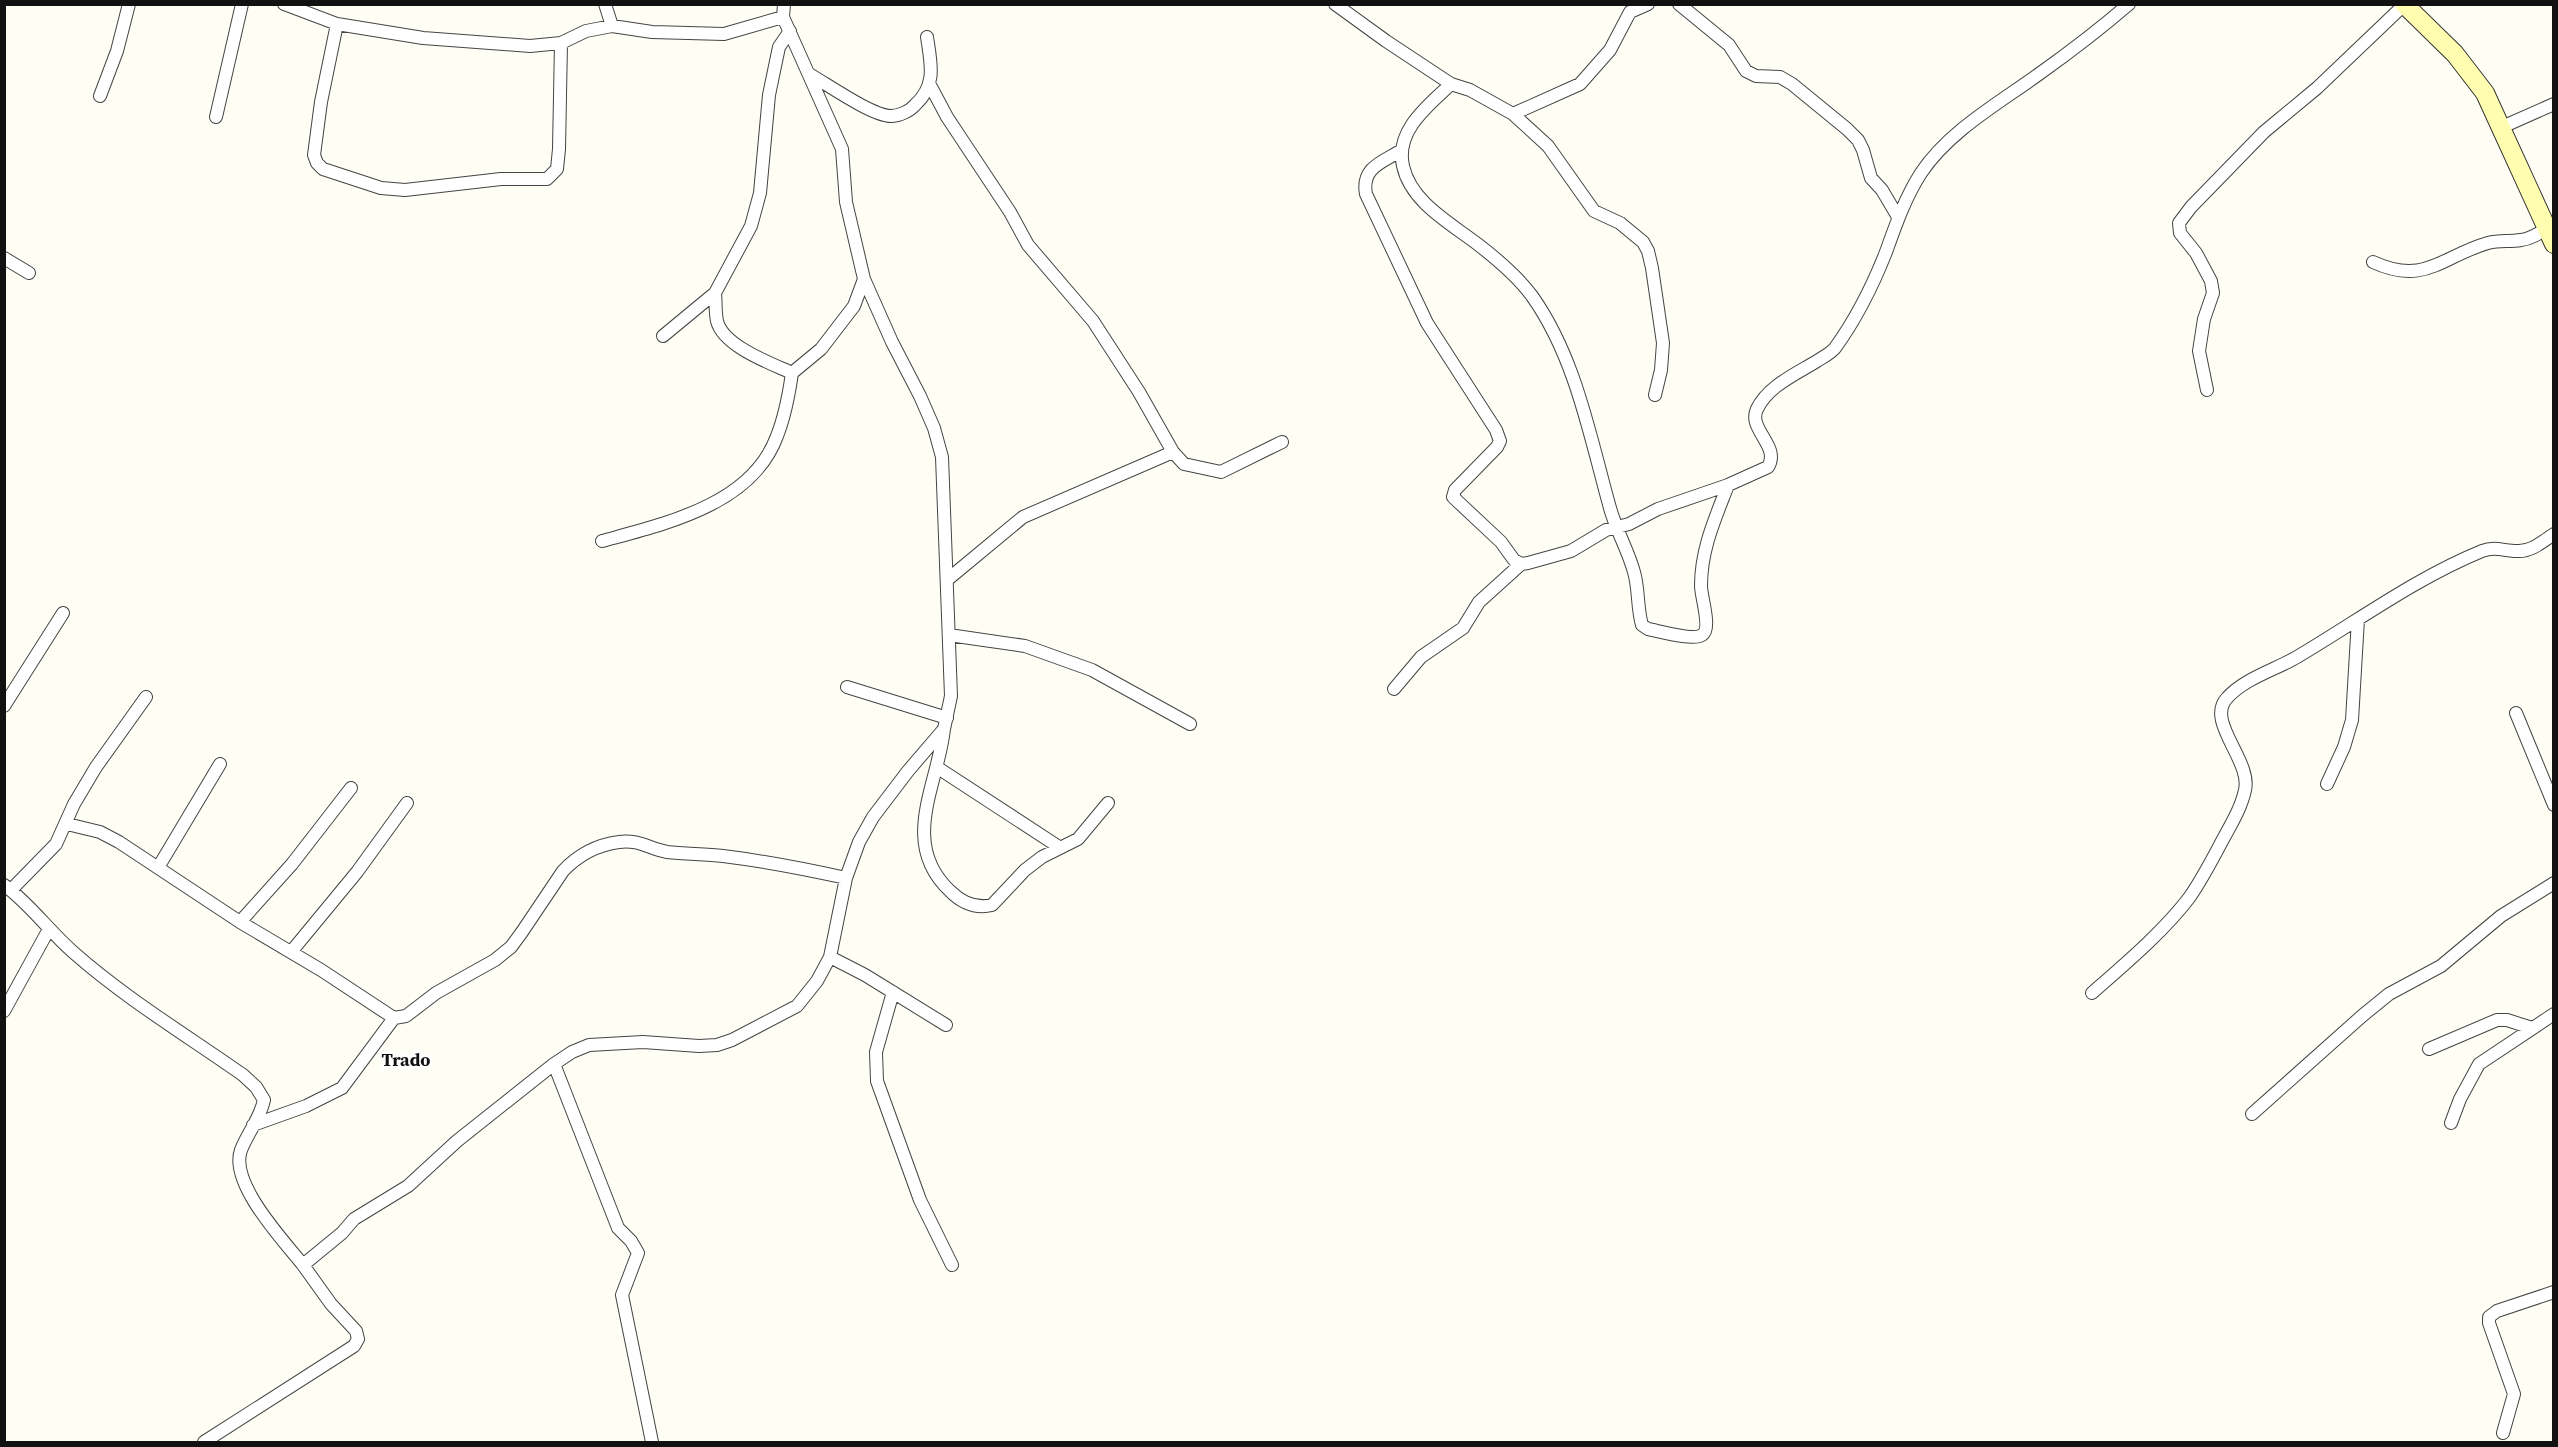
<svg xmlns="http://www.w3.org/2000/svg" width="2558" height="1447" viewBox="0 0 2558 1447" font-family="'Source Serif 4',serif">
	<rect width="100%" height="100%" fill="#fffef5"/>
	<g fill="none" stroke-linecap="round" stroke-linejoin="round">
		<defs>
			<path id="minor" d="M 284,4 L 337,24 L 423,38 L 530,46 L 561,43 L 586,31 L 612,26 L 652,32 L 724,34 L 783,17
				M 605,4 L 612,26
				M 1335,4 L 1386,41 L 1451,84 L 1470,90 L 1513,114 L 1548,146 L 1594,211 L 1620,223 L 1643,242 L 1648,251 L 1652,268 L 1663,343 L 1661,370 L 1655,395
				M 1679,4 L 1729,45 L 1746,71 L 1756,76 L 1780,77 L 1792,84 L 1847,129 L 1858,140 L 1863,150 L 1871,178 L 1882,190 L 1898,217
				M 337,24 L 321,102 L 314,155 L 317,163 L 323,169 L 381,188 L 405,190 L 501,179 L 547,179 L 557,169 L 559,149 L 561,43
				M 809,74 C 827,84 872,116 891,116 C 899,116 910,111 915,105 C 937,85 931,64 927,37
				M 1451,84 C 1429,105 1395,130 1403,166 C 1411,203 1452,224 1480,246 C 1498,260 1518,277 1532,296 C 1576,358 1590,437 1610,508 C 1616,530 1628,550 1634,572 C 1639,589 1637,608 1642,625 L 1648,629 C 1659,631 1693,641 1702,635 C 1712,629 1701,597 1701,586 C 1701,549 1715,519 1728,485
				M 930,85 L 947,117 L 1010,212 L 1028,245 L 1093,321 L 1139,392 L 1173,452 L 1184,464 L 1221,472 L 1282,442
				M 100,96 L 117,51 L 129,4
				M 1513,114 L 1580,84 L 1610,50 L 1630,12 L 1648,4
				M 216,117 L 242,4
				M 2502,127 L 2554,104
				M 1402,150 C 1383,162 1361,167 1366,194 L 1427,323 L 1496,430 L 1500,441 L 1497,447 L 1455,490 L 1453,497 L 1501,542 L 1514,560 L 1521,564 L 1528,563 L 1571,551 L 1606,530 L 1629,524 L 1658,509 L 1728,485 L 1768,467 C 1781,446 1747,429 1757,409 C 1768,386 1796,374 1817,361 C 1823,357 1830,354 1835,348 C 1856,319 1873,285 1886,252 C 1896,224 1905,198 1921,173 C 1949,131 1999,103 2039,74 C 2070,52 2100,29 2129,4
				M 4,258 L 29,273
				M 2373,262 C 2425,286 2442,256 2488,243 C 2500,240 2509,242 2521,240 C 2530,239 2538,234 2546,229
				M 715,293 C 716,302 715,312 717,321 C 723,346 770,363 792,373
				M 663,336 L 715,293 L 751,226 L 760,193 L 769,95 L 779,47 L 790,31
				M 2207,390 L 2199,351 L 2204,319 L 2213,293 L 2211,281 L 2196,253 L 2180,233 L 2179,223 L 2191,207 L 2264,132 L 2317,88 L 2404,5
				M 602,541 C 664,524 752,505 777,436 C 785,416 789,394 792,373 L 821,349 L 854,306 L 864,279
				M 947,580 L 1023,517 L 1173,452
				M 949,635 L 1025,646 L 1092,670 L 1190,724
				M 847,687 L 947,718
				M 1394,689 L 1421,657 L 1463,628 L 1479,602 L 1521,564
				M 4,706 L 63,613
				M 2516,713 L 2554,805
				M 944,729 C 938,785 899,843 950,891 C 962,903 975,909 992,905 L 1025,870 L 1042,857 L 1078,839 L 1108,803
				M 938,768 L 1059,847
				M 2327,784 L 2344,747 L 2352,720 L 2358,619
				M 67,824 L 100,832 L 119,842 L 240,922 L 321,970 L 394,1018
				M 159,866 L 220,764
				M 4,885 C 30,904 49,931 73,952 C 125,998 186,1035 243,1075 L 256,1087 L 264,1100 C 260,1119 248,1132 241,1150 C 229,1183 283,1240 303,1265 L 342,1233 L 354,1219 L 408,1186 L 457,1141 L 554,1064 L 572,1052 L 589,1045 L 643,1042 L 699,1046 L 717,1045 L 732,1040 L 797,1006 L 817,981 L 830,957 L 846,878 L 859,842 L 873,817 L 908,771 L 944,729 L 951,696 L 942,457 L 934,428 L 920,396 L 892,342 L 864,279 L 846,202 L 842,149 L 783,17 L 784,4
				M 11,890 L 56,844 L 74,804 L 96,767 L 146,697
				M 240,922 L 292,864 L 351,788
				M 291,952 L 357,872 L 407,803
				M 830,957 L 865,975 L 946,1025
				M 893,992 L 876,1052 L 877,1081 L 920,1200 L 952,1265
				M 2092,993 C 2125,964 2162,933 2189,898 C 2201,881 2211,862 2221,843 C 2230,826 2241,809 2245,790 C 2252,761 2205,721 2227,698 C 2245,678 2275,670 2297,657 C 2358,621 2416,578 2482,551 C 2495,546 2504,551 2517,551 C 2531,552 2542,542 2554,534
				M 4,1011 L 49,929
				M 2429,1049 L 2497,1020 L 2507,1020 L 2532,1028
				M 554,1064 L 618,1228 L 631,1241 L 638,1253 L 622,1295 L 652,1442
				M 2252,1114 L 2362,1016 L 2389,994 L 2441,966 L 2501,916 L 2554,883
				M 2451,1123 L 2460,1099 L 2479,1064 L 2554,1014
				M 253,1125 L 306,1106 L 342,1088 L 394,1018 L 406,1016 L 436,993 L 495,960 L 511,947 L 522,932 L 563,871 C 578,855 596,845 619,842 C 638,839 650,849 667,852 C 686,854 705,854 723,856 C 764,861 805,869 846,878
				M 2503,1433 L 2514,1394 L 2489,1323 L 2489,1317 L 2497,1311 L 2554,1292
				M 204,1442 L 354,1346 L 358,1339 L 356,1331 L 331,1304 L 303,1265"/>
			<path id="secondary" d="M 2404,4 L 2455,54 L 2485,93 L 2554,244"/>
		</defs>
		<!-- minor casing -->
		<use href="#minor" stroke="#444" stroke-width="14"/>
		<!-- secondary casing -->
		<use href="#secondary" stroke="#333" stroke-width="20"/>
		<!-- minor -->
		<use href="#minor" stroke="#fff" stroke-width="12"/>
		<!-- secondary -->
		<use href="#secondary" stroke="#fffeb0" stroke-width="18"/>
	</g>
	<g text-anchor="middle" stroke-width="6" stroke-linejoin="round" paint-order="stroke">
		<!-- quarter labels -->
		<g font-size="18" font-weight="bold" fill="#111" stroke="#fff">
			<text x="406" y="1066">Trado</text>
		</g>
	</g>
	<!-- border -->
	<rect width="2558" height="1447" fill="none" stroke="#111111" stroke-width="12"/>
</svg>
